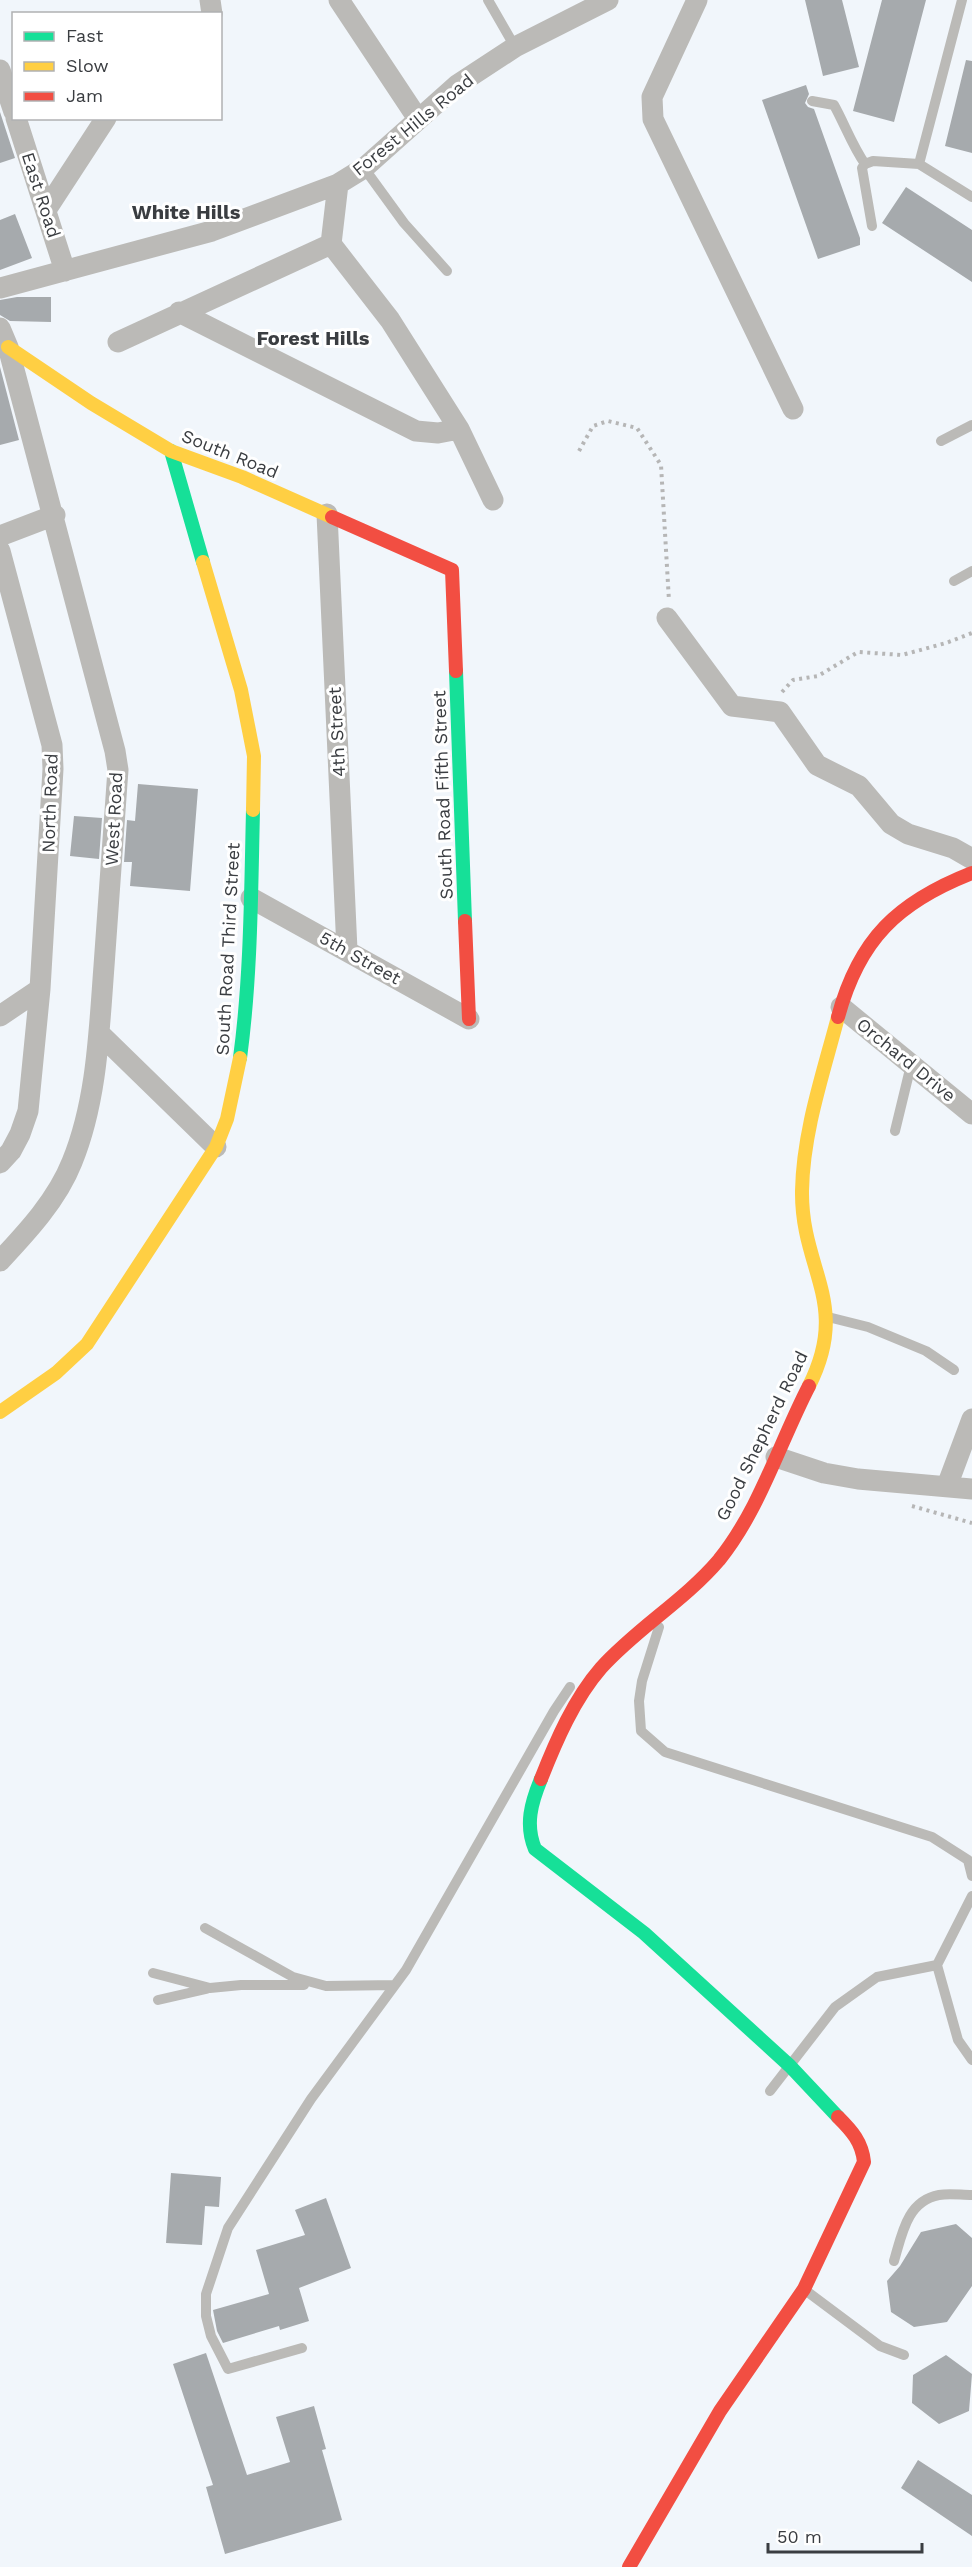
<svg xmlns="http://www.w3.org/2000/svg" width="972" height="2567" viewBox="0 0 972 2567" font-family="'Work Sans',sans-serif">
	<rect width="100%" height="100%" fill="#f1f6fb"/>
	<!-- building -->
	<path fill="#a6aaad" d="M 805,0 L 842,0 L 859,67 L 823,76 Z
		M 882,0 L 926,0 L 894,122 L 853,111 Z
		M 966,60 L 972,61 L 972,153 L 945,146 Z
		M 806,85 L 809,94 L 805,103 L 808,107 L 814,109 L 860,238 L 860,245 L 818,259 L 762,100 Z
		M 0,112 L 15,158 L 0,163 Z
		M 906,187 L 972,230 L 972,282 L 882,223 Z
		M 15,214 L 32,258 L 0,270 L 0,220 Z
		M 17,297 L 51,297 L 51,322 L 10,321 L 0,315 L 0,300 Z
		M 0,367 L 19,440 L 0,445 Z
		M 138,784 L 198,789 L 190,891 L 130,886 L 132,862 L 124,862 L 127,820 L 135,821 Z
		M 74,816 L 102,818 L 99,859 L 70,856 Z
		M 171,2173 L 221,2177 L 219,2207 L 205,2206 L 202,2245 L 166,2243 Z
		M 326,2198 L 351,2268 L 299,2288 L 309,2321 L 280,2330 L 279,2326 L 223,2343 L 217,2331 L 213,2310 L 269,2294 L 256,2250 L 305,2235 L 295,2210 Z
		M 956,2224 L 972,2238 L 972,2286 L 947,2322 L 914,2327 L 891,2312 L 887,2281 L 900,2266 L 921,2232 Z
		M 206,2353 L 247,2475 L 290,2462 L 276,2417 L 314,2406 L 326,2449 L 322,2450 L 342,2520 L 225,2554 L 206,2487 L 213,2485 L 173,2364 Z
		M 946,2355 L 972,2374 L 969,2411 L 939,2424 L 912,2403 L 913,2375 Z
		M 918,2460 L 972,2495 L 972,2536 L 901,2488 Z"/>
	<g fill="none" stroke-linecap="round" stroke-linejoin="round">
		<!-- path -->
		<path stroke="#b6b6b6" stroke-width="4" stroke-dasharray="3 4.5" stroke-linecap="butt" d="M 579,451 L 593,426 L 608,421 L 637,428 L 661,465 L 669,601
			M 782,692 L 793,680 L 818,676 L 858,652 L 902,655 L 946,643 L 972,633
			M 912,1506 L 972,1523"/>
		<!-- lane -->
		<path stroke="#bbbab7" stroke-width="10" d="M 488,0 L 515,47
			M 812,101 L 834,105 C 845,125 852,145 865,164 L 862,168 L 872,226
			M 865,164 L 873,161 L 919,164 L 972,197
			M 919,164 L 962,0
			M 364,168 L 404,223 L 447,271
			M 941,441 L 972,425
			M 954,581 L 972,571
			M 895,1131 L 911,1065
			M 828,1317 L 868,1327 L 926,1351 L 954,1370
			M 659,1627 L 642,1681 L 639,1701 L 641,1731 L 665,1752 L 932,1837 L 968,1860 L 972,1876
			M 972,1896 L 937,1965 L 958,2040 L 972,2060
			M 205,1928 L 293,1977 L 326,1986 L 395,1985
			M 153,1973 L 210,1988 L 241,1985 L 304,1985
			M 158,2000 L 206,1989
			M 770,2091 L 835,2007 L 877,1977 L 937,1965
			M 894,2261 C 902,2234 907,2201 939,2195 C 949,2193 961,2195 972,2195
			M 805,2290 L 880,2346 L 904,2355
			M 302,2348 L 228,2369 L 211,2336 L 206,2316 L 206,2294 L 228,2228 L 311,2099 L 406,1970 L 554,1711 L 570,1687"/>
		<!-- street -->
		<path stroke="#bbbab7" stroke-width="21" d="M 210,0 L 212,14
			M 339,0 L 418,119
			M 697,0 L 652,97 L 653,119 L 793,409
			M 0,70 L 14,112
			M 16,118 L 65,271
			M 338,184 L 331,244 L 390,320 L 459,429 L 493,500
			M 46,210 L 106,118
			M 0,288 L 212,231 L 338,184 L 364,168 L 457,85 L 515,47 L 608,0
			M 179,312 L 416,431 L 438,433 L 459,429
			M 0,328 L 8,347 L 115,751 L 118,770 C 113,835 109,900 104,966 C 99,1032 97,1101 72,1162 C 57,1200 27,1232 0,1261
			M 118,342 L 331,244
			M 327,514 L 347,950
			M 0,536 L 55,515
			M 0,551 L 52,745 L 53,769 L 40,989 L 28,1111 L 20,1134 L 11,1151 L 0,1163
			M 667,618 L 732,706 L 780,712 L 817,765 L 859,786 L 891,824 L 908,834 L 953,848 L 972,859
			M 251,898 L 469,1019
			M 841,1007 L 972,1114
			M 0,1016 L 40,989
			M 99,1033 L 216,1147
			M 776,1457 L 824,1473 L 858,1479 L 972,1489
			M 947,1486 L 972,1419"/>
		<!-- fast -->
		<path stroke="#16e098" stroke-width="14" d="M 171,451 L 203,562
			M 456,671 L 465,921
			M 240,1058 C 251,976 251,893 253,810
			M 541,1779 C 531,1803 525,1825 535,1849 L 644,1933 L 790,2066 L 838,2117"/>
		<!-- slow -->
		<path stroke="#ffcf43" stroke-width="14" d="M 8,347 L 91,403 L 171,451 L 242,477 L 332,517
			M 203,562 L 241,690 L 254,756 L 253,810
			M 809,1386 C 851,1303 801,1270 802,1191 C 803,1132 823,1074 838,1017
			M 0,1412 L 56,1373 L 87,1344 L 216,1147 L 227,1119 L 240,1058"/>
		<!-- jam -->
		<path stroke="#f24e42" stroke-width="14" d="M 332,517 L 452,570 L 456,671
			M 465,921 L 469,1019
			M 838,1017 C 859,939 898,902 972,873
			M 541,1779 C 556,1741 574,1699 601,1668 C 637,1628 684,1601 719,1560 C 760,1509 779,1444 809,1386
			M 629,2567 L 720,2411 L 804,2289 L 864,2162 C 862,2142 852,2131 838,2117"/>
	</g>
	<g text-anchor="middle" stroke-width="6" stroke-linejoin="round" paint-order="stroke">
		<!-- street labels -->
		<g font-size="18" fill="#3a3d41" stroke="#fff">
			<text transform="translate(413 125) rotate(-39)" y="6">Forest Hills Road</text>
			<text transform="translate(41 195) rotate(72)" y="6">East Road</text>
			<text transform="translate(230 454) rotate(22)" y="6">South Road</text>
			<text transform="translate(337 732) rotate(-93)" y="6">4th Street</text>
			<text transform="translate(443 795) rotate(-92)" y="6">South Road Fifth Street</text>
			<text transform="translate(50 803) rotate(-88)" y="6">North Road</text>
			<text transform="translate(114 819) rotate(-87)" y="6">West Road</text>
			<text transform="translate(228 949) rotate(-87)" y="6">South Road Third Street</text>
			<text transform="translate(360 958) rotate(29)" y="6">5th Street</text>
			<text transform="translate(906 1060) rotate(39)" y="6">Orchard Drive</text>
			<text transform="translate(762 1436) rotate(-64)" y="6">Good Shepherd Road</text>
		</g>
		<!-- neighbourhood labels -->
		<g font-size="20" font-weight="bold" fill="#3a3d41" stroke="#fff">
			<text x="186" y="219">White Hills</text>
			<text x="313" y="345">Forest Hills</text>
		</g>
	</g>
	<!-- legend -->
	<rect x="12" y="12" width="210" height="108" fill="#ffffff" stroke="#b0b1b3" stroke-width="1.5"/>
	<rect x="24" y="32" width="30" height="9" fill="#16e098" stroke="#b0b1b3" stroke-width="1.5"/>
	<text x="66" y="42" font-size="18" fill="#3a3d41">Fast</text>
	<rect x="24" y="62" width="30" height="9" fill="#ffcf43" stroke="#b0b1b3" stroke-width="1.5"/>
	<text x="66" y="72" font-size="18" fill="#3a3d41">Slow</text>
	<rect x="24" y="92" width="30" height="9" fill="#f24e42" stroke="#b0b1b3" stroke-width="1.5"/>
	<text x="66" y="102" font-size="18" fill="#3a3d41">Jam</text>
	<!-- scale -->
	<path d="M768 2543v9h154v-9" fill="none" stroke="#3a3d41" stroke-width="3"/>
	<text x="777" y="2543" font-size="18" fill="#3a3d41" stroke="#ffffff" stroke-width="4.5" paint-order="stroke">50 m</text>
</svg>
